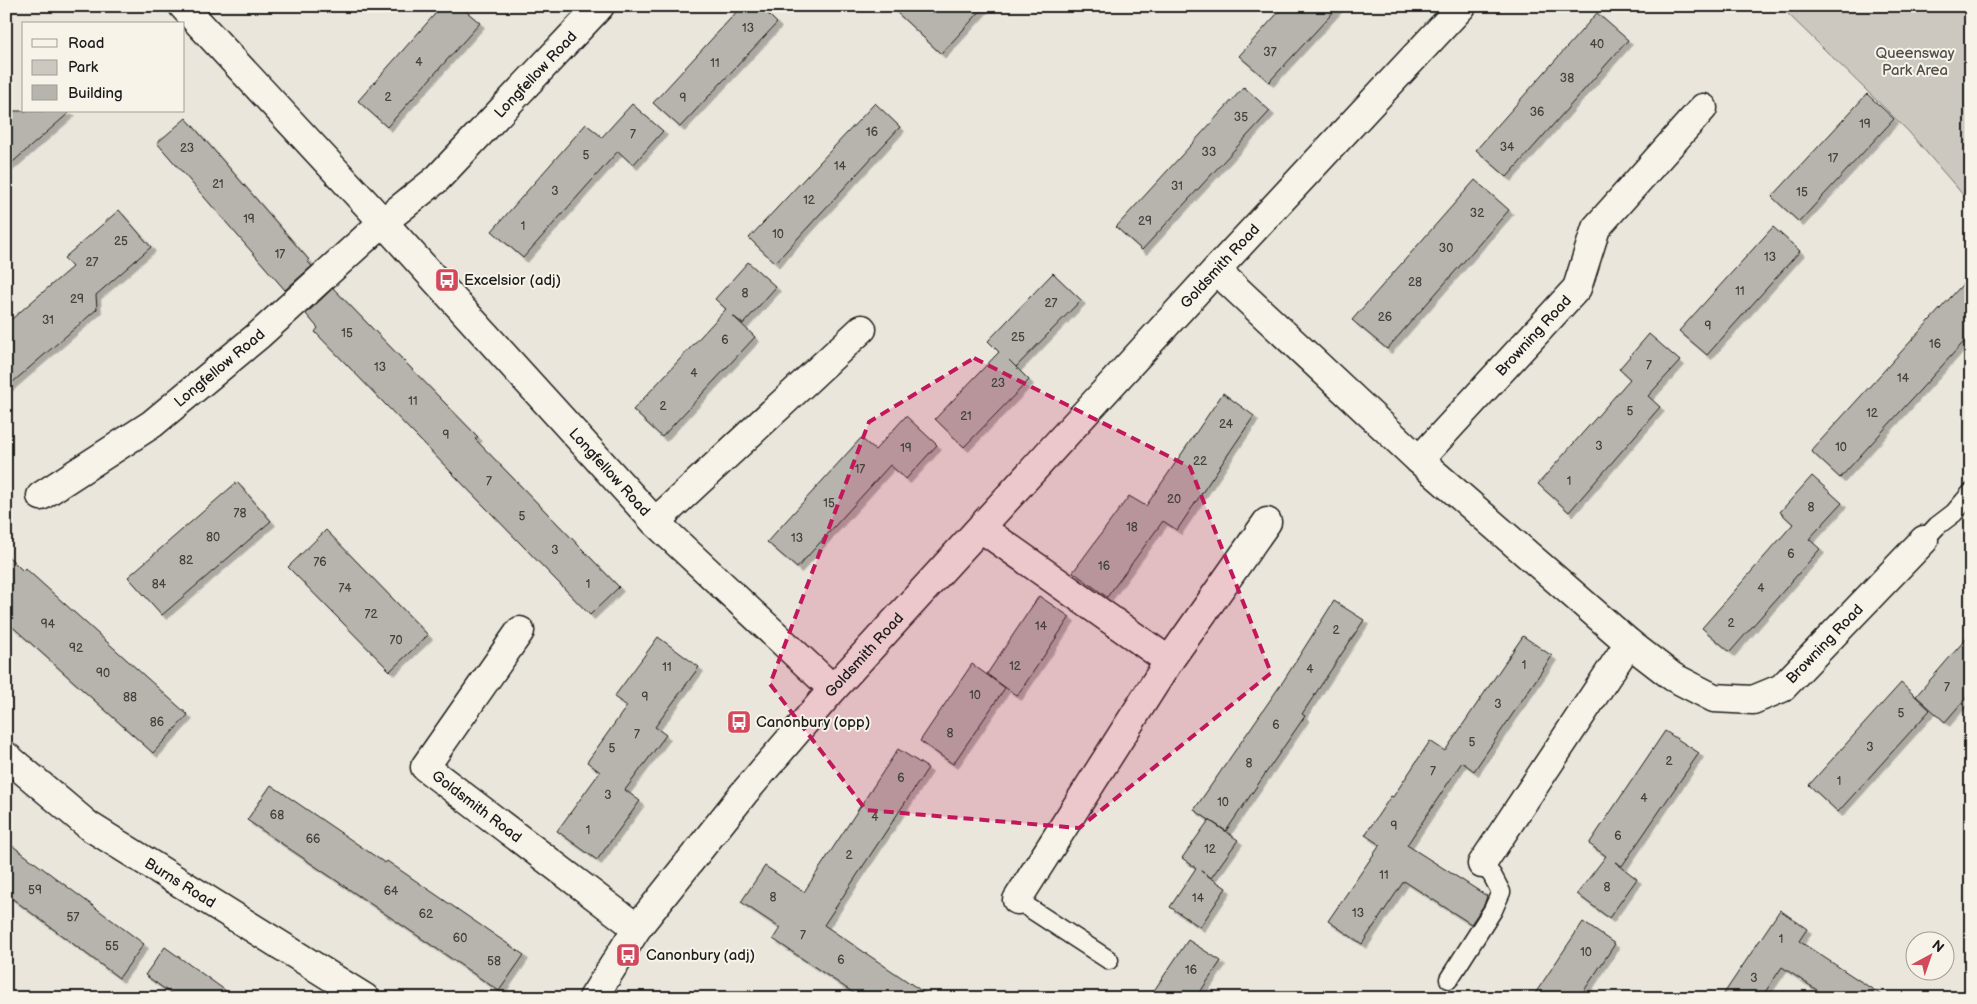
<svg xmlns="http://www.w3.org/2000/svg" width="1977" height="1004" viewBox="0 0 1977 1004" font-family="'Balsamiq Sans',sans-serif">
	<defs>
		<filter id="shadow"><feDropShadow dx="4.5" dy="4.5" stdDeviation="0" flood-color="#0004"/></filter>
	</defs>
	<rect width="100%" height="100%" fill="#eae6dc"/>
	<filter id="ink" filterUnits="userSpaceOnUse"><feTurbulence type="fractalNoise" baseFrequency=".02" numOctaves="2"/><feDisplacementMap in="SourceGraphic" scale="10" xChannelSelector="R" yChannelSelector="G"/><feConvolveMatrix kernelMatrix="1 2 1 2 8 2 1 2 1" color-interpolation-filters="sRGB"/></filter>
	<g filter="url(#ink)">
		<!-- green -->
		<path fill="#ccc8c0" stroke="#74726e" d="M 1780,6 L 1971,6 L 1971,204 L 1908,131 Z"/>
		<!-- building -->
		<path fill="#b6b4ac" stroke="#1c1c1c" filter="url(#shadow)" d="M 442,6 L 460,6 L 480,23 L 387,127 L 358,101 Z
			M 742,6 L 760,6 L 777,23 L 680,127 L 653,103 Z
			M 890,6 L 985,6 L 941,54 Z
			M 1284,6 L 1339,6 L 1269,82 L 1239,56 Z
			M 1597,13 L 1628,40 L 1507,177 L 1476,150 Z
			M 1244,87 L 1270,111 L 1142,250 L 1116,227 Z
			M 1867,94 L 1894,119 L 1799,222 L 1772,197 Z
			M 875,103 L 900,127 L 775,263 L 749,238 Z
			M 632,104 L 663,131 L 633,165 L 618,151 L 523,258 L 492,231 L 586,124 L 602,137 Z
			M 6,111 L 71,111 L 6,168 Z
			M 186,118 L 309,260 L 307,261 L 312,266 L 285,290 L 157,143 Z
			M 1475,180 L 1509,210 L 1387,349 L 1352,320 Z
			M 119,210 L 151,247 L 96,295 L 97,309 L 6,388 L 6,324 L 72,267 L 64,258 Z
			M 1773,227 L 1800,251 L 1707,355 L 1679,331 Z
			M 748,262 L 776,287 L 743,324 L 733,316 L 755,337 L 662,437 L 633,410 L 726,309 L 715,299 Z
			M 1053,273 L 1081,300 L 1016,367 L 1009,360 L 1029,380 L 964,447 L 935,419 L 999,352 L 988,341 Z
			M 1971,275 L 1971,334 L 1840,478 L 1811,451 Z
			M 333,288 L 478,437 L 475,439 L 619,587 L 590,615 L 315,332 L 318,328 L 306,314 Z
			M 1649,334 L 1680,361 L 1648,396 L 1660,407 L 1569,512 L 1538,484 L 1630,379 L 1619,369 Z
			M 1223,393 L 1254,416 L 1177,530 L 1163,521 L 1107,597 L 1073,572 L 1129,496 L 1146,506 Z
			M 906,416 L 937,445 L 906,479 L 890,465 L 797,568 L 767,542 L 861,438 L 875,450 Z
			M 1812,476 L 1842,503 L 1809,539 L 1820,549 L 1730,652 L 1702,628 L 1793,524 L 1780,512 Z
			M 237,482 L 271,521 L 162,615 L 128,577 Z
			M 326,530 L 428,635 L 390,671 L 288,567 Z
			M 6,554 L 23,571 L 25,568 L 188,715 L 153,753 L 6,621 Z
			M 1039,596 L 1070,617 L 1017,696 L 987,674 Z
			M 1334,601 L 1364,620 L 1302,714 L 1305,716 L 1226,831 L 1194,810 L 1284,680 Z
			M 1971,633 L 1971,692 L 1945,722 L 1916,696 Z
			M 1523,636 L 1552,656 L 1474,771 L 1462,762 L 1407,845 L 1487,896 L 1484,905 L 1471,924 L 1404,881 L 1362,944 L 1328,921 L 1380,845 L 1365,835 L 1391,796 L 1393,797 L 1430,741 L 1445,751 Z
			M 658,637 L 699,667 L 655,727 L 666,735 L 625,790 L 640,801 L 597,860 L 557,831 L 600,772 L 587,762 L 627,706 L 614,697 Z
			M 972,664 L 1005,688 L 953,764 L 920,741 Z
			M 1901,683 L 1930,710 L 1838,812 L 1809,785 Z
			M 1665,731 L 1699,753 L 1622,866 L 1615,862 L 1637,879 L 1609,918 L 1577,894 L 1606,856 L 1589,844 Z
			M 898,749 L 928,768 L 824,925 L 932,998 L 861,998 L 773,939 L 780,928 L 741,902 L 765,866 L 804,892 Z
			M 271,785 L 385,863 L 387,861 L 524,955 L 499,991 L 247,820 Z
			M 1209,820 L 1238,840 L 1211,878 L 1201,871 L 1226,888 L 1200,927 L 1170,907 L 1196,868 L 1182,858 Z
			M 6,841 L 144,944 L 119,978 L 6,894 Z
			M 1780,910 L 1807,929 L 1799,941 L 1886,998 L 1829,998 L 1782,967 L 1761,998 L 1721,998 Z
			M 1583,922 L 1615,944 L 1579,998 L 1532,998 Z
			M 1188,940 L 1221,961 L 1196,998 L 1149,998 Z
			M 165,947 L 236,998 L 177,998 L 145,975 Z"/>
		<g fill="none" stroke-linecap="round" stroke-linejoin="round">
			<defs>
				<path id="lane" d="M 1924,540 L 1937,526 L 1954,513 L 1971,493
					M 1017,900 L 1109,960
					M 1449,979 L 1493,910 L 1501,892 L 1492,875 L 1482,864"/>
				<g id="street">
					<path id="s1" d="M 183,6 L 383,222 L 655,522 L 833,689"/>
					<path id="s2" d="M 1216,270 L 1419,460 L 1629,643 L 1673,677 L 1714,698 L 1753,700 L 1782,688 L 1924,540"/>
					<path id="s3" d="M 1419,460 L 1577,288 L 1596,228 L 1703,108"/>
					<path id="s4" d="M 41,496 L 152,424 L 259,335 L 383,222 L 437,179 L 600,6"/>
					<path d="M 655,522 L 862,329"/>
					<path d="M 981,528 L 1169,661"/>
					<path id="s5" d="M 520,631 L 425,767 L 637,928"/>
					<path id="s6" d="M 6,756 L 89,826 L 365,998"/>
					<path d="M 1482,864 L 1629,643"/>
					<path d="M 1017,900 L 1169,661 L 1267,522"/>
					<path id="s7" d="M 593,998 L 637,928 L 744,793 L 833,689 L 1216,270 L 1462,6"/>
				</g>
			</defs>
			<!-- lane casing -->
			<use href="#lane" stroke="#1c1c1c" stroke-width="21"/>
			<!-- street casing -->
			<use href="#street" stroke="#1c1c1c" stroke-width="31"/>
			<!-- lane -->
			<use href="#lane" stroke="#f7f3e8" stroke-width="18"/>
			<!-- street -->
			<use href="#street" stroke="#f7f3e8" stroke-width="28"/>
		</g>
	</g>
	<!-- marked area -->
	<path fill="#c2185b" fill-opacity="0.2" stroke="#c2185b" stroke-width="4" stroke-dasharray="10 6" stroke-linejoin="round" d="M 974,358 L 1190,467 L 1271,673 L 1079,828 L 866,810 L 770,684 L 869,422 Z"/>
	<!-- icons -->
	<defs>
		<symbol id="bus-square" viewBox="-11 -11 22 22"><rect x="-9" y="-9" width="18" height="18" rx="4" fill="#d1495b" stroke="#f7f3e8"/><path d="M-5-6H5V4H4V6H2V4H-2V6H-4V4H-5ZM-3.5-4V0h7V-4ZM-3.5 1.2v1.5H-2V1.2ZM2 1.2v1.5H3.5V1.2Z" fill="#fff"/></symbol>
	</defs>
	<g fill-rule="evenodd">
		<use href="#bus-square" x="433" y="266" width="28" height="28"/>
		<use href="#bus-square" x="725" y="708" width="28" height="28"/>
		<use href="#bus-square" x="614" y="941" width="28" height="28"/>
	</g>
	<g text-anchor="middle" stroke-width="4" stroke-linejoin="round" paint-order="stroke">
		<!-- number labels -->
		<g font-size="12" fill="#424240">
			<text x="748" y="32">13</text>
			<text x="1597" y="48">40</text>
			<text x="1270" y="56">37</text>
			<text x="419" y="66">4</text>
			<text x="715" y="67">11</text>
			<text x="1567" y="82">38</text>
			<text x="388" y="101">2</text>
			<text x="683" y="102">9</text>
			<text x="1537" y="116">36</text>
			<text x="1241" y="121">35</text>
			<text x="1865" y="128">19</text>
			<text x="872" y="136">16</text>
			<text x="633" y="138">7</text>
			<text x="1507" y="151">34</text>
			<text x="187" y="152">23</text>
			<text x="1209" y="156">33</text>
			<text x="586" y="159">5</text>
			<text x="1833" y="162">17</text>
			<text x="840" y="170">14</text>
			<text x="218" y="188">21</text>
			<text x="1177" y="190">31</text>
			<text x="555" y="195">3</text>
			<text x="1802" y="196">15</text>
			<text x="809" y="204">12</text>
			<text x="1477" y="217">32</text>
			<text x="249" y="223">19</text>
			<text x="1145" y="225">29</text>
			<text x="523" y="230">1</text>
			<text x="778" y="238">10</text>
			<text x="121" y="245">25</text>
			<text x="1446" y="252">30</text>
			<text x="280" y="258">17</text>
			<text x="1770" y="261">13</text>
			<text x="92" y="266">27</text>
			<text x="1415" y="286">28</text>
			<text x="1740" y="295">11</text>
			<text x="745" y="297">8</text>
			<text x="77" y="303">29</text>
			<text x="1051" y="307">27</text>
			<text x="1385" y="321">26</text>
			<text x="48" y="324">31</text>
			<text x="1708" y="330">9</text>
			<text x="347" y="337">15</text>
			<text x="1018" y="341">25</text>
			<text x="725" y="344">6</text>
			<text x="1935" y="348">16</text>
			<text x="1649" y="369">7</text>
			<text x="380" y="371">13</text>
			<text x="694" y="377">4</text>
			<text x="1903" y="382">14</text>
			<text x="998" y="387">23</text>
			<text x="413" y="405">11</text>
			<text x="663" y="410">2</text>
			<text x="1630" y="415">5</text>
			<text x="1872" y="417">12</text>
			<text x="966" y="420">21</text>
			<text x="1226" y="428">24</text>
			<text x="446" y="439">9</text>
			<text x="1599" y="450">3</text>
			<text x="1841" y="451">10</text>
			<text x="906" y="452">19</text>
			<text x="1200" y="465">22</text>
			<text x="860" y="473">17</text>
			<text x="489" y="485">7</text>
			<text x="1569" y="485">1</text>
			<text x="1174" y="503">20</text>
			<text x="829" y="507">15</text>
			<text x="1811" y="511">8</text>
			<text x="240" y="517">78</text>
			<text x="522" y="520">5</text>
			<text x="1132" y="531">18</text>
			<text x="213" y="541">80</text>
			<text x="797" y="542">13</text>
			<text x="555" y="554">3</text>
			<text x="1791" y="558">6</text>
			<text x="186" y="564">82</text>
			<text x="320" y="566">76</text>
			<text x="1104" y="570">16</text>
			<text x="159" y="588">84</text>
			<text x="588" y="588">1</text>
			<text x="345" y="592">74</text>
			<text x="1761" y="592">4</text>
			<text x="371" y="618">72</text>
			<text x="1731" y="627">2</text>
			<text x="48" y="628">94</text>
			<text x="1041" y="630">14</text>
			<text x="1336" y="634">2</text>
			<text x="396" y="644">70</text>
			<text x="76" y="652">92</text>
			<text x="1524" y="669">1</text>
			<text x="1015" y="670">12</text>
			<text x="667" y="671">11</text>
			<text x="1310" y="673">4</text>
			<text x="103" y="677">90</text>
			<text x="1947" y="691">7</text>
			<text x="975" y="699">10</text>
			<text x="130" y="701">88</text>
			<text x="645" y="701">9</text>
			<text x="1498" y="708">3</text>
			<text x="1901" y="717">5</text>
			<text x="157" y="726">86</text>
			<text x="1276" y="729">6</text>
			<text x="950" y="737">8</text>
			<text x="637" y="738">7</text>
			<text x="1472" y="746">5</text>
			<text x="1870" y="751">3</text>
			<text x="612" y="752">5</text>
			<text x="1669" y="765">2</text>
			<text x="1249" y="767">8</text>
			<text x="1433" y="775">7</text>
			<text x="901" y="782">6</text>
			<text x="1839" y="785">1</text>
			<text x="608" y="799">3</text>
			<text x="1644" y="802">4</text>
			<text x="1223" y="806">10</text>
			<text x="277" y="819">68</text>
			<text x="875" y="821">4</text>
			<text x="1394" y="830">9</text>
			<text x="588" y="834">1</text>
			<text x="1618" y="840">6</text>
			<text x="313" y="843">66</text>
			<text x="1210" y="853">12</text>
			<text x="849" y="859">2</text>
			<text x="1384" y="879">11</text>
			<text x="1607" y="891">8</text>
			<text x="35" y="894">59</text>
			<text x="391" y="895">64</text>
			<text x="773" y="901">8</text>
			<text x="1198" y="902">14</text>
			<text x="1358" y="917">13</text>
			<text x="426" y="918">62</text>
			<text x="73" y="921">57</text>
			<text x="803" y="939">7</text>
			<text x="460" y="942">60</text>
			<text x="1781" y="943">1</text>
			<text x="112" y="950">55</text>
			<text x="1586" y="956">10</text>
			<text x="841" y="964">6</text>
			<text x="494" y="965">58</text>
			<text x="1191" y="974">16</text>
			<text x="1754" y="982">3</text>
		</g>
		<!-- park labels -->
		<g font-size="15" fill="#51504d" stroke="#f7f3e8">
			<text x="1915" y="58">Queensway<tspan x="1915" dy="17">Park Area</tspan></text>
		</g>
		<!-- street labels -->
		<g font-size="15" fill="#1c1c1c" stroke="#f7f3e8">
			<text dy="5" stroke="none"><textPath href="#s4" startOffset="652">Longfellow Road</textPath></text>
			<text dy="5" stroke="none"><textPath href="#s7" startOffset="965">Goldsmith Road</textPath></text>
			<text dy="5" stroke="none"><textPath href="#s3" startOffset="169">Browning Road</textPath></text>
			<text dy="5" stroke="none"><textPath href="#s4" startOffset="220">Longfellow Road</textPath></text>
			<text dy="5" stroke="none"><textPath href="#s1" startOffset="632">Longfellow Road</textPath></text>
			<text dy="5" stroke="none"><textPath href="#s2" startOffset="790">Browning Road</textPath></text>
			<text dy="5" stroke="none"><textPath href="#s7" startOffset="438">Goldsmith Road</textPath></text>
			<text dy="5" stroke="none"><textPath href="#s5" startOffset="231">Goldsmith Road</textPath></text>
			<text dy="5" stroke="none"><textPath href="#s6" startOffset="216">Burns Road</textPath></text>
		</g>
		<!-- poi labels -->
		<g font-size="15" fill="#1c1c1c" stroke="#f7f3e8" text-anchor="start">
			<text x="464" y="285">Excelsior (adj)</text>
			<text x="756" y="727">Canonbury (opp)</text>
			<text x="646" y="960">Canonbury (adj)</text>
		</g>
	</g>
	<!-- margin -->
	<rect width="1977" height="1004" fill="none" stroke="#f7f3e8" stroke-width="25"/>
	<rect x="12" y="12" width="1952" height="979" fill="none" stroke="#1c1c1c" stroke-width="2" filter="url(#ink)"/>
	<!-- legend -->
	<rect x="22" y="22" width="162" height="90" fill="#f7f3e8" stroke="#9f9d96"/>
	<rect x="32" y="39" width="25" height="8" fill="#f7f3e8" stroke="#9f9d96"/>
	<text x="68" y="48" font-size="15" fill="#1c1c1c">Road</text>
	<rect x="32" y="60" width="25" height="15" fill="#ccc8c0" stroke="#9f9d96"/>
	<text x="68" y="72" font-size="15" fill="#1c1c1c">Park</text>
	<rect x="32" y="85" width="25" height="15" fill="#b6b4ac" stroke="#9f9d96"/>
	<text x="68" y="98" font-size="15" fill="#1c1c1c">Building</text>
	<!-- north arrow -->
	<g transform="translate(1930 956) rotate(40)"><circle r="24" fill="#f7f3e8" stroke="#9f9d96"/>
	<path d="M0-4L9 19L0 12L-9 19Z" fill="#d1495b"/>
	<text y="-8" font-size="14" font-weight="bold" text-anchor="middle" fill="#1c1c1c">N</text>
	</g>
</svg>
